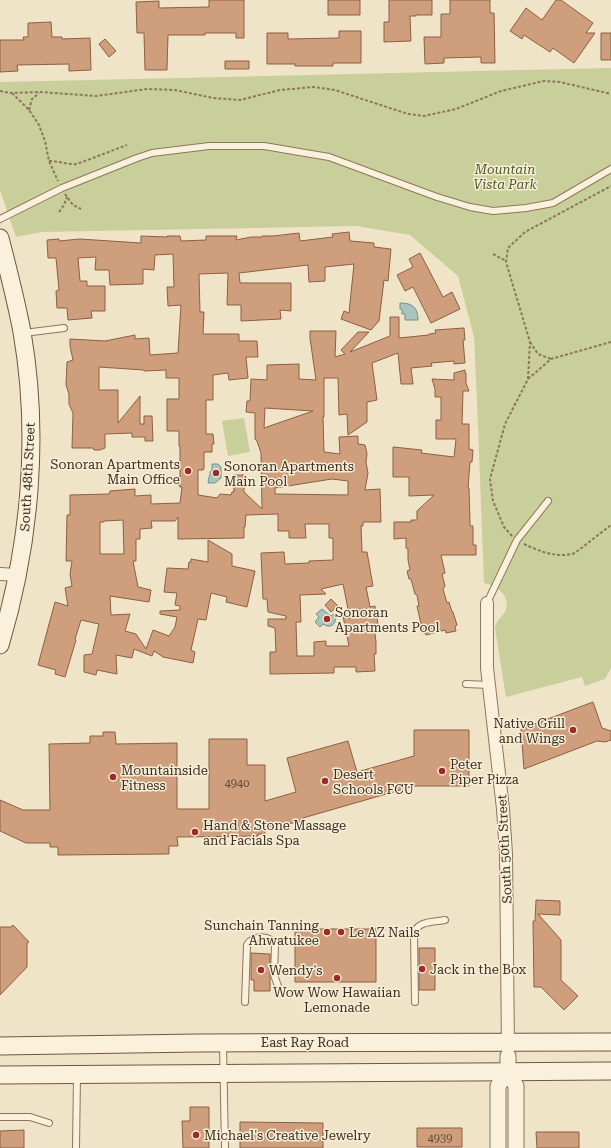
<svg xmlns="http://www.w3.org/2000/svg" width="611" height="1148" viewBox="0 0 611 1148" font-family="'Roboto Serif',serif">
	<rect width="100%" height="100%" fill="#f0e4c8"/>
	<!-- green -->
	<path fill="#c9cf9b" d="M 611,68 L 611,668 L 605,679 L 585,686 L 582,677 L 506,697 L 495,628 C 496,620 504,616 506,609 C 510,595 496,585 484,583 L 477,402 L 474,337 L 458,276 L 410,235 L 356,226 L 41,232 L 16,237 L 0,190 L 0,82 Z
		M 244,418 L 250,452 L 228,456 L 222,421 Z"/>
	<!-- water -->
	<path fill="#a9c4bc" stroke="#6f938a" d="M 400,303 C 412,303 418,307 418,320 L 405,320 L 405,314 L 402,314 L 402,309 L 400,309 Z
		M 212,464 L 218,464 L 221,467 L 221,478 L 215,483 L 208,483 L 209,477 L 210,475 L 210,472 L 212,470 Z
		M 322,609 L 331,616 L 334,614 L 336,616 C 336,625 330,629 323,624 L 320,627 L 315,622 L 319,617 L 316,614 Z"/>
	<!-- building -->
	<path fill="#cf9f7d" stroke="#8d5f41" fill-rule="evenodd" d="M 209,0 L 244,0 L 244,38 L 236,38 L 236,33 L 205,33 L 205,35 L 168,35 L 167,70 L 145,70 L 144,33 L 137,33 L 136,2 L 159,1 L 159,8 L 209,7 Z
		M 328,0 L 360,0 L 360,15 L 328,15 Z
		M 389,0 L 432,0 L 432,15 L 416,15 L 416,16 L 410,16 L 411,41 L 384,42 L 384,22 L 389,22 Z
		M 450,0 L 490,0 L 490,13 L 494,13 L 495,63 L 481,63 L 481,57 L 444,58 L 444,63 L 425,64 L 424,37 L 441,37 L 441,14 L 450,14 Z
		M 556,0 L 561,0 L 593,23 L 586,33 L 595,33 L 574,63 L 553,48 L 550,52 L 524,35 L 522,39 L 510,31 L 526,8 L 542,20 Z
		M 51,22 L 52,37 L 62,37 L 62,39 L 90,38 L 91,70 L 69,71 L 69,64 L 17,65 L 18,71 L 0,72 L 0,40 L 24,40 L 23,37 L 28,37 L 28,23 Z
		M 339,31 L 361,31 L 361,63 L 333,63 L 333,66 L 295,66 L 295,64 L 267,64 L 267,33 L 288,33 L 288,39 L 339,38 Z
		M 601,33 L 611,33 L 611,60 L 601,60 Z
		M 105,39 L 116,51 L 109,57 L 99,44 Z
		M 225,61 L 249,61 L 249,69 L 225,69 Z
		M 349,232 L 350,241 L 374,243 L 374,247 L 391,249 L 388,281 L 384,280 L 379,321 L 371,330 L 341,319 L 344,311 L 349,313 L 354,264 L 325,267 L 325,281 L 309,282 L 308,265 L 239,273 L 240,283 L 291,283 L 291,311 L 280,310 L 281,319 L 241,321 L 241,305 L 227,305 L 228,273 L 199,274 L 200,312 L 204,312 L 203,334 L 239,334 L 239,341 L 257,341 L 258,357 L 246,357 L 248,378 L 229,380 L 228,373 L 213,375 L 213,400 L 206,400 L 206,434 L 213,434 L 214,444 L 212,444 L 212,452 L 204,452 L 204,469 L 203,470 L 198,470 L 198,495 L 217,498 L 220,494 L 231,495 L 232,492 L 234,492 L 233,475 L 244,475 L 244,492 L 262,509 L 261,453 L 257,441 L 255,439 L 255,413 L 246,412 L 247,401 L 250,401 L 251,379 L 267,380 L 267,365 L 299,364 L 299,379 L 316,380 L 310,338 L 310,331 L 336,331 L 335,357 L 345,354 L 341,350 L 358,332 L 369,332 L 350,352 L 390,336 L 390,317 L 399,317 L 399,338 L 429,335 L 429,334 L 436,333 L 435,330 L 464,328 L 465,340 L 463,340 L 465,363 L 454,364 L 454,361 L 431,363 L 432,366 L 411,368 L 413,384 L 401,384 L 398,353 L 372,363 L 377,400 L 367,402 L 367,422 L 348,435 L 347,414 L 339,415 L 338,378 L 324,378 L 324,417 L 323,417 L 324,452 L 340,454 L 339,437 L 358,436 L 358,444 L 365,445 L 367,454 L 366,462 L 368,473 L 365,490 L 380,489 L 381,522 L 363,522 L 363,526 L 361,526 L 362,552 L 367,552 L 373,586 L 366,587 L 370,607 L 375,606 L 378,624 L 374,625 L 376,642 L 376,654 L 374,654 L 375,671 L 356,672 L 356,667 L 334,667 L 334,673 L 270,674 L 270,652 L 276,652 L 275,628 L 268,626 L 268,619 L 286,619 L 286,616 L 268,612 L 267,599 L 263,599 L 261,553 L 284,552 L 285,564 L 309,563 L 309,561 L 333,560 L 333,538 L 329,538 L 329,524 L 305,524 L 306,538 L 289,538 L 289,531 L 278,531 L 278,514 L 246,515 L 245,527 L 244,527 L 244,538 L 178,539 L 178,517 L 175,521 L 151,521 L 152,528 L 140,529 L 140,539 L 136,539 L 136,561 L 133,561 L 138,587 L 151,590 L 149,602 L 110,596 L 111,615 L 130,614 L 125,631 L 136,634 L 146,649 L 153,630 L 169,636 L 175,627 L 177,617 L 160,614 L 160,611 L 180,610 L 180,606 L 175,605 L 177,593 L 164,592 L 167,568 L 188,569 L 189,562 L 191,562 L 191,559 L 208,562 L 208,540 L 232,554 L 232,566 L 255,571 L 247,607 L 226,602 L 227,597 L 211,593 L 206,620 L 198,619 L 191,650 L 195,652 L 193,663 L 163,657 L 154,651 L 152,656 L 134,649 L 132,658 L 116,655 L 117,674 L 97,670 L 96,675 L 84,672 L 84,655 L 92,654 L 99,624 L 81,620 L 75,639 L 76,640 L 65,677 L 55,674 L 56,670 L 38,665 L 55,602 L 68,606 L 65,588 L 72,586 L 70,574 L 72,561 L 66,561 L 67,515 L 70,515 L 70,495 L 109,494 L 110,491 L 135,489 L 135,496 L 151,495 L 151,504 L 180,503 L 182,487 L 180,487 L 180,485 L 177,485 L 177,477 L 180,477 L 180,446 L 179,446 L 179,431 L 167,431 L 167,399 L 179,399 L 179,378 L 166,378 L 166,370 L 144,371 L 144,370 L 99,367 L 99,390 L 118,390 L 118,423 L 140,396 L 140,424 L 144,424 L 144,416 L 152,416 L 153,441 L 145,441 L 145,437 L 132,437 L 132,433 L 105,434 L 105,448 L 100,450 L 94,450 L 93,448 L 72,448 L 73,413 L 69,404 L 69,394 L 66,385 L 67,362 L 73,360 L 70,346 L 70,339 L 105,341 L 135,335 L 135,339 L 149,338 L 150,355 L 178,353 L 181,305 L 168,306 L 167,287 L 174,287 L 173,254 L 155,255 L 154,270 L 143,269 L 143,284 L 110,285 L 109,270 L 95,270 L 96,257 L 78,258 L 80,281 L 87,281 L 87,286 L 105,286 L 105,311 L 91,311 L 92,318 L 68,320 L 67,308 L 57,308 L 56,291 L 59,290 L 56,258 L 48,258 L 47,240 L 59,239 L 59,241 L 80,239 L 141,243 L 141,236 L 167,237 L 167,236 L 180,236 L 181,241 L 206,240 L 206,236 L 237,236 L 236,240 L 251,237 L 262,237 L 262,236 L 273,236 L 299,233 L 300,241 L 333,237 L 332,234 ZM 265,408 L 313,411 L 264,428 ZM 332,479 L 348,481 L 348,495 L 275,494 L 275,488 ZM 123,520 L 124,554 L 100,554 L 100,522 L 104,522 L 104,521 ZM 343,584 L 350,619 L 342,611 L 349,646 L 326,646 L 326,641 L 314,642 L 314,656 L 297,656 L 296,622 L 301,622 L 300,595 L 326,594 L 321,589 Z
		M 420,253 L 443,297 L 452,292 L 460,309 L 431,323 L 413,287 L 405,291 L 397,275 L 413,267 L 409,259 Z
		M 465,370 L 465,373 L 466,373 L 466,383 L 469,391 L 463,391 L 462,424 L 469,424 L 469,449 L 473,450 L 472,462 L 470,462 L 468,488 L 469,488 L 470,522 L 470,526 L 473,526 L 473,545 L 476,545 L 476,555 L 441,555 L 445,573 L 442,574 L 445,586 L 443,589 L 447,603 L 449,602 L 452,612 L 453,612 L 457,625 L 455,627 L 456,631 L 446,633 L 445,630 L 426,635 L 425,633 L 423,633 L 417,606 L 419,606 L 417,595 L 415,594 L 411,579 L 409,579 L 407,571 L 410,570 L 408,560 L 408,549 L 406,548 L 406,538 L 394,539 L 394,522 L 411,522 L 411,520 L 417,520 L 417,511 L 434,495 L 409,496 L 409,477 L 393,477 L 393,447 L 422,450 L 421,453 L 454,457 L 456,439 L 436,439 L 436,420 L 441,420 L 441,397 L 435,397 L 435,389 L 432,379 L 454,380 L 454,373 Z
		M 331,599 L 338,606 L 331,612 L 325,605 Z
		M 593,702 L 602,728 L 611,731 L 611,740 L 605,742 L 597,741 L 524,769 L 521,729 Z
		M 414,730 L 469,730 L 469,786 L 414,786 L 303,818 L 304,820 L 265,830 L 265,834 L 258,834 L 258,836 L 177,837 L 178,846 L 169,846 L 169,854 L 58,855 L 58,847 L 50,847 L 50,843 L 26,843 L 0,831 L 0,800 L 23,810 L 50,810 L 49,744 L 90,743 L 90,736 L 103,736 L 103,732 L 115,732 L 116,744 L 177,743 L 177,809 L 209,809 L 209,739 L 247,739 L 247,765 L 265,765 L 265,801 L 296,792 L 287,758 L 348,741 L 357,772 L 414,756 Z
		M 536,900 L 560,901 L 560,915 L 538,914 L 561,940 L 561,980 L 578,996 L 564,1010 L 541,987 L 534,987 L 533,921 L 535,921 Z
		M 13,925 L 29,942 L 27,943 L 27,967 L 0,995 L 0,927 L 11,927 Z
		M 295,929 L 376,929 L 376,982 L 295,982 Z
		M 419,948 L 435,948 L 435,990 L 419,990 Z
		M 251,953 L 270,954 L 270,991 L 254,991 L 254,980 L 251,980 Z
		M 190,1107 L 209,1107 L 209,1148 L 183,1148 L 182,1121 L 190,1121 Z
		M 240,1122 L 323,1123 L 323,1148 L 240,1148 Z
		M 417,1128 L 462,1128 L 462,1147 L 417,1147 Z
		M 24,1130 L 24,1148 L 0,1148 L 0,1131 Z
		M 536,1132 L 579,1132 L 579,1148 L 537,1148 Z"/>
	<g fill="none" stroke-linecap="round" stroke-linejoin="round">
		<defs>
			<path id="service" d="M 0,219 L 62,188 L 137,158 L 152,153 L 209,146 L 264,146 L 329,157 L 437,197 L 470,207 L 493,211 L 526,208 L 553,203 L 611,169
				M 24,333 L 64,328
				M 487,603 L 517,540 L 548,501
				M 466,684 L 489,685
				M 245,1002 L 247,945 C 252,935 272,934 275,946 L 274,975 L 278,986
				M 415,1002 L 414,933 C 418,921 433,922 445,920
				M 223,1044 L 225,1148
				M 0,1117 L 30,1117 L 49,1123
				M 76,1148 L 77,1076"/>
			<path id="minor" d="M 0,574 L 18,575
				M 487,603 L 487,668 L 503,809 L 506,854 L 508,1049"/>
			<path id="tertiary" d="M 508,1056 L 508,1071 L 516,1086 L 516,1148
				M 498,1148 L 498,1086 L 508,1071"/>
			<path id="secondary" d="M 0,238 C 8,269 16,300 22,332 C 40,436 30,545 0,645
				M 0,1046 L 198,1043 L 611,1042
				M 0,1075 L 611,1071"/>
		</defs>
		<!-- service casing -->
		<use href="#service" stroke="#8d765c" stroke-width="8"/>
		<!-- minor casing -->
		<use href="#minor" stroke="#8d765c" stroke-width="14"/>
		<!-- tertiary casing -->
		<use href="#tertiary" stroke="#8d765c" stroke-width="17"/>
		<!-- secondary casing -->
		<use href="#secondary" stroke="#6f573f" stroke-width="19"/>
		<!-- path -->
		<path stroke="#8d765c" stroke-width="2" stroke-dasharray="3 2" stroke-linecap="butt" d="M 0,91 L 11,93 L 40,92 L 96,96 L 147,89 L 175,90 L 213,98 L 240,100 L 280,90 L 314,87 L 335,90 L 408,114 L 424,116 L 456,109 L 501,91 L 544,81 L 560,82 L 611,94
			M 12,93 L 29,110 L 39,125 L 45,141 L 49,161 L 58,181
			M 29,110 L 32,99 L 39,93
			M 49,161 C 59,161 68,165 77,164 L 127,145
			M 65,194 L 73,205 L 81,209
			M 59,212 L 64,205 L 67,197
			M 493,254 L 506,261
			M 530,342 L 538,354 L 551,359
			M 528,379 L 551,359 L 611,342
			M 512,536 L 504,527 L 493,501 L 490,479 L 505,424 L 528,379 L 530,342 L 506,262 L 508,248 L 525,232 L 611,186
			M 524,544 C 539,551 558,559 575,553 L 611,525"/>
		<!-- service -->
		<use href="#service" stroke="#faf1dc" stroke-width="6"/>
		<!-- minor -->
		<use href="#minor" stroke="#faf1dc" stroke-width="12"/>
		<!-- tertiary -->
		<use href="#tertiary" stroke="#faf1dc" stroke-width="15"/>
		<!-- secondary -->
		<use href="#secondary" stroke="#faf1dc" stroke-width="17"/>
	</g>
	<!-- markers -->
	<g fill="#9e2a2b" stroke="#f7eed8" stroke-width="1.5">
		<circle cx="188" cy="471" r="4"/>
		<circle cx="216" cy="473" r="4"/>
		<circle cx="327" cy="619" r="4"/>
		<circle cx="573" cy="730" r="4"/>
		<circle cx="442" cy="771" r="4"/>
		<circle cx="113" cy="777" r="4"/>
		<circle cx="325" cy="781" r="4"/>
		<circle cx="195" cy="832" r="4"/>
		<circle cx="327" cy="932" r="4"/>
		<circle cx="341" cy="932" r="4"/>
		<circle cx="422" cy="969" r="4"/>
		<circle cx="261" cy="970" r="4"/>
		<circle cx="337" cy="978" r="4"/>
		<circle cx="196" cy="1135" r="4"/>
	</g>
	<g text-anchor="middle" stroke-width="3" stroke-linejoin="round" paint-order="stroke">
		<!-- number labels -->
		<g font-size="11" fill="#624a37">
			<text x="237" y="787">4940</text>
			<text x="440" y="1142">4939</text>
		</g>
		<!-- park labels -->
		<g font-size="13" font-style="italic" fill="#4d5a26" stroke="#f7eed8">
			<text x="505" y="174">Mountain<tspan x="505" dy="15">Vista Park</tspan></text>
		</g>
		<!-- poi labels -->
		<g font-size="13" fill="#3d2e20" stroke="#f7eed8" text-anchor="start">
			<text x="180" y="469" text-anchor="end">Sonoran Apartments<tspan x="180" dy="15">Main Office</tspan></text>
			<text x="224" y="471">Sonoran Apartments<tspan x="224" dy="15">Main Pool</tspan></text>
			<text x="335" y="617">Sonoran<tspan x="335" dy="15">Apartments Pool</tspan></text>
			<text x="565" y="728" text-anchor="end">Native Grill<tspan x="565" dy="15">and Wings</tspan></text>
			<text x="450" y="769">Peter<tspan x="450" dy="15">Piper Pizza</tspan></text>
			<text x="121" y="775">Mountainside<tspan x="121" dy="15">Fitness</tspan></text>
			<text x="333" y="779">Desert<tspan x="333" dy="15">Schools FCU</tspan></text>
			<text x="203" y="830">Hand &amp; Stone Massage<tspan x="203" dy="15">and Facials Spa</tspan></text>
			<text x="319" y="930" text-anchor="end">Sunchain Tanning<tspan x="319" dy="15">Ahwatukee</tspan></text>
			<text x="349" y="937">Le AZ Nails</text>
			<text x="430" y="974">Jack in the Box</text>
			<text x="269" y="975">Wendy's</text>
			<text x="337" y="997" text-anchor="middle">Wow Wow Hawaiian<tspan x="337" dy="15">Lemonade</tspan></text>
			<text x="204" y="1140">Michael's Creative Jewelry</text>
		</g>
		<!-- street labels -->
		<g font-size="13" fill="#3d2e20" stroke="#f7eed8">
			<text transform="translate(27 477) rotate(-87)" y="5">South 48th Street</text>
			<text transform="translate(504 849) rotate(-93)" y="5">South 50th Street</text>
			<text x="305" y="1047">East Ray Road</text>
		</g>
	</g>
</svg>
